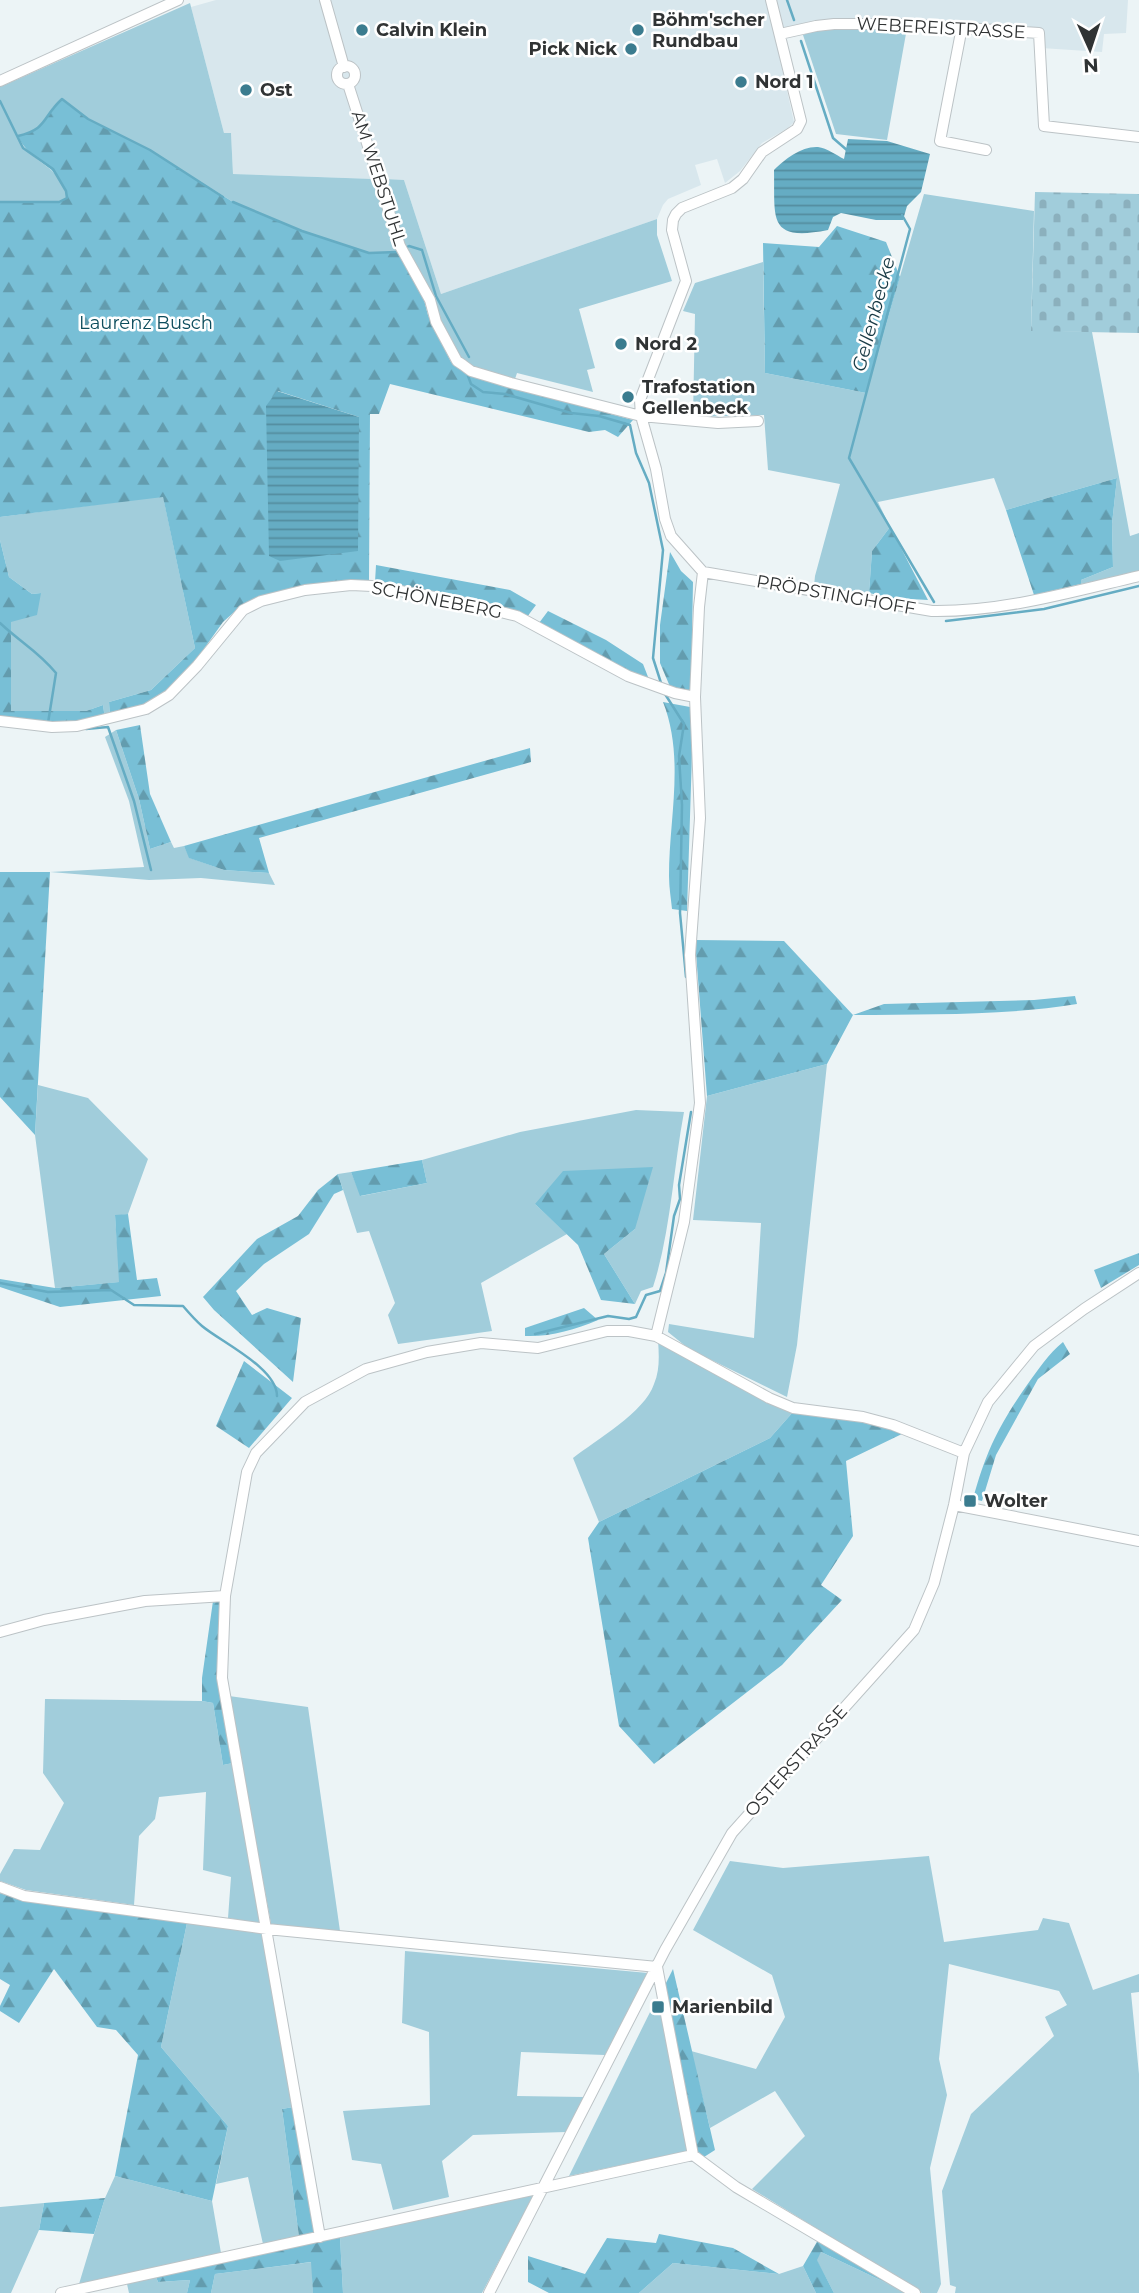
<svg xmlns="http://www.w3.org/2000/svg" width="1139" height="2293" viewBox="0 0 1139 2293" font-family="Montserrat,sans-serif">
	<defs>
		<pattern id="forest-firs" width="22" height="20" patternUnits="userSpaceOnUse" patternTransform="scale(1.75)"><rect width="22" height="20" fill="#78bfd6"/><path d="M5 1l3.5 6h-7zM16 11l3.5 6h-7z" fill="#639cae"/></pattern>
		<pattern id="cemetery-stones" width="16" height="16" patternUnits="userSpaceOnUse" patternTransform="scale(1.75)"><rect width="16" height="16" fill="#a1cddb"/><path d="M2 7V4a2 2 0 0 1 4 0v3zM10 15v-3a2 2 0 0 1 4 0v3z" fill="#8bb0bd"/></pattern>
		<pattern id="water-rules" width="6" height="5" patternUnits="userSpaceOnUse" patternTransform="scale(1.75)"><rect width="6" height="5" fill="#65acc3"/><path d="M0 2.5h6" fill="none" stroke="#548d9f"/></pattern>
	</defs>
	<rect width="100%" height="100%" fill="#ecf4f6"/>
	<!-- built -->
	<path fill="#d8e7ed" d="M 216,0 L 1128,0 L 1126,33 L 1104,34 L 1102,52 L 1041,48 L 1039,33 L 834,24 L 775,37 L 794,122 L 788,128 L 762,143 L 740,171 L 725,183 L 717,159 L 695,165 L 701,185 L 668,199 L 663,205 L 657,219 L 441,294 L 404,180 L 233,174 L 231,133 L 224,133 L 191,7 Z"/>
	<!-- grass -->
	<path fill="#a1cddb" d="M 190,3 L 224,133 L 231,133 L 233,174 L 374,179 L 397,252 L 369,253 L 302,231 L 233,202 L 150,150 L 88,119 L 62,100 L 53,107 L 41,127 L 18,137 C 29,163 61,164 67,198 L 59,202 L 0,202 L 0,87 Z
		M 820,27 L 907,28 L 887,140 L 836,134 L 803,35 Z
		M 385,179 L 404,180 L 441,294 L 657,219 L 657,235 L 672,281 L 579,309 L 595,368 L 587,370 L 593,392 L 517,373 L 515,379 L 475,368 L 459,357 L 404,243 Z
		M 924,194 L 1034,211 L 1031,330 L 1092,332 L 1130,536 L 1139,533 L 1139,572 L 1081,584 L 1081,580 L 1113,567 L 1112,524 L 1117,478 L 1006,510 L 994,478 L 878,502 L 890,527 L 872,551 L 869,593 L 814,586 L 815,576 L 840,484 L 768,470 L 764,415 L 693,417 L 695,314 L 683,311 L 695,283 L 763,262 L 765,373 L 866,393 Z
		M 163,496 L 195,648 L 151,690 L 109,702 L 110,717 L 105,719 L 103,705 L 86,711 L 10,711 L 11,621 L 41,593 L 32,594 L 9,577 L 0,540 L 0,517 Z
		M 116,730 L 139,799 L 150,849 L 171,842 L 174,848 L 184,846 L 190,858 L 224,870 L 269,873 L 275,885 L 201,878 L 149,880 L 50,872 L 144,867 L 129,801 L 105,737 Z
		M 827,1064 L 797,1345 L 787,1397 L 689,1349 L 668,1332 L 669,1324 L 754,1338 L 761,1223 L 693,1220 L 707,1096 Z
		M 38,1085 L 88,1098 L 148,1159 L 128,1214 L 115,1216 L 120,1282 L 55,1288 L 35,1135 Z
		M 636,1110 L 684,1112 C 673,1170 671,1231 653,1287 L 641,1291 L 635,1304 L 604,1254 L 635,1229 L 535,1204 L 567,1234 L 481,1283 L 492,1331 L 398,1344 L 388,1315 L 395,1303 L 369,1231 L 357,1233 L 338,1174 L 351,1172 L 361,1196 L 427,1183 L 422,1160 L 520,1132 Z
		M 658,1340 L 793,1412 L 770,1438 L 599,1522 L 573,1458 C 596,1440 645,1412 654,1384 C 660,1370 659,1355 658,1340 Z
		M 229,1696 L 308,1707 L 340,1931 L 271,1924 Z
		M 45,1699 L 202,1701 L 213,1703 L 223,1765 L 233,1763 L 262,1924 L 228,1918 L 231,1877 L 203,1870 L 206,1792 L 159,1797 L 155,1819 L 139,1836 L 134,1905 L 26,1890 L 0,1881 L 0,1874 L 14,1849 L 40,1850 L 64,1803 L 43,1773 Z
		M 929,1856 L 944,1942 L 1038,1930 L 1043,1918 L 1069,1923 L 1093,1990 L 1139,1974 L 1139,1992 L 1131,1993 L 1139,2074 L 1139,2293 L 955,2293 L 956,2287 L 950,2285 L 942,2191 L 971,2114 L 1054,2036 L 1045,2017 L 1067,2005 L 1059,1991 L 949,1964 L 939,2059 L 947,2095 L 930,2168 L 941,2284 L 937,2293 L 922,2293 L 752,2189 L 805,2136 L 775,2091 L 710,2128 L 691,2051 L 756,2069 L 785,2017 L 772,1975 L 693,1930 L 730,1861 L 783,1868 Z
		M 187,1923 L 263,1933 L 293,2107 L 282,2109 L 299,2237 L 263,2244 L 248,2177 L 216,2184 L 228,2126 L 161,2047 Z
		M 405,1951 L 648,1973 L 605,2055 L 521,2052 L 517,2096 L 584,2097 L 566,2132 L 473,2135 L 442,2161 L 449,2197 L 393,2210 L 381,2164 L 352,2160 L 343,2111 L 430,2105 L 429,2032 L 402,2023 Z
		M 658,1996 L 688,2151 L 569,2176 Z
		M 115,2176 L 212,2201 L 221,2253 L 79,2284 L 105,2198 Z
		M 535,2193 L 482,2293 L 343,2293 L 340,2237 Z
		M 44,2203 L 39,2230 L 11,2293 L 0,2293 L 0,2207 Z
		M 821,2252 L 895,2287 L 905,2293 L 834,2293 L 816,2259 Z
		M 312,2262 L 313,2293 L 211,2293 L 215,2274 Z
		M 673,2263 L 779,2274 L 803,2266 L 816,2293 L 639,2293 Z
		M 156,2277 L 158,2282 L 190,2280 L 187,2293 L 129,2293 L 127,2284 Z"/>
	<!-- forest -->
	<path fill="url(#forest-firs)" fill-rule="evenodd" d="M 62,99 L 88,119 L 150,150 L 233,202 L 302,231 L 369,253 L 397,252 L 423,296 L 428,315 L 451,362 L 474,377 L 633,420 L 618,437 L 605,430 L 589,432 L 390,384 L 379,414 L 370,414 L 369,582 L 241,606 L 223,622 L 196,660 L 167,691 L 132,711 L 110,717 L 109,702 L 151,690 L 195,648 L 163,497 L 0,517 L 0,202 L 59,202 L 67,198 C 62,164 29,163 18,136 C 48,129 42,117 62,99 ZM 278,391 L 359,417 L 280,561 Z
		M 837,226 L 886,242 L 900,277 L 866,393 L 765,373 L 763,243 L 819,247 Z
		M 1117,478 L 1112,524 L 1113,567 L 1081,580 L 1081,584 L 1034,595 L 1006,510 Z
		M 890,527 L 928,600 L 893,598 L 869,593 L 872,551 Z
		M 0,540 L 9,577 L 32,594 L 41,593 L 37,615 L 11,622 L 11,711 L 86,711 L 103,705 L 105,719 L 46,723 L 0,718 Z
		M 670,552 L 681,571 L 693,582 L 691,693 L 671,689 L 660,663 L 660,625 Z
		M 376,565 L 510,590 L 536,605 L 527,617 L 483,601 L 375,582 Z
		M 548,611 L 606,640 L 643,664 L 650,682 L 539,623 Z
		M 663,702 L 690,707 L 692,754 L 687,911 L 672,909 C 671,899 669,887 669,876 C 669,818 685,758 663,702 Z
		M 140,725 L 150,794 L 171,842 L 150,849 L 139,799 L 116,730 Z
		M 530,748 L 531,762 L 259,838 L 269,873 L 224,870 L 189,858 L 184,846 Z
		M 0,872 L 50,872 L 35,1135 L 0,1097 Z
		M 695,940 L 784,941 L 853,1015 L 884,1004 L 1034,1000 L 1075,996 L 1077,1004 C 1003,1016 928,1014 853,1015 L 827,1064 L 707,1096 Z
		M 422,1160 L 427,1183 L 360,1196 L 351,1172 Z
		M 653,1167 L 635,1229 L 604,1254 L 635,1304 L 601,1300 L 578,1245 L 535,1204 L 563,1171 Z
		M 338,1174 L 343,1190 L 334,1194 L 309,1234 L 264,1264 L 236,1291 L 252,1315 L 267,1308 L 301,1318 L 293,1382 L 214,1310 L 203,1297 L 257,1239 L 298,1216 L 318,1190 Z
		M 128,1214 L 137,1280 L 157,1278 L 161,1296 L 60,1307 L 0,1287 L 0,1279 L 55,1288 L 119,1282 L 115,1215 Z
		M 1139,1253 L 1139,1265 L 1101,1288 L 1094,1270 Z
		M 584,1308 L 598,1320 C 574,1330 550,1337 525,1336 L 525,1328 Z
		M 1063,1342 L 1070,1354 L 1038,1379 L 996,1455 L 982,1501 L 973,1499 C 986,1451 999,1425 1027,1385 C 1038,1370 1049,1353 1063,1342 Z
		M 244,1361 L 292,1398 L 249,1448 L 216,1426 Z
		M 793,1412 L 864,1419 L 904,1433 L 846,1461 L 853,1536 L 821,1585 L 842,1600 L 782,1665 L 654,1764 L 619,1726 L 588,1538 L 599,1522 L 770,1438 Z
		M 213,1601 L 220,1601 L 233,1763 L 223,1765 L 213,1703 L 202,1701 L 202,1678 Z
		M 0,1893 L 22,1900 L 187,1923 L 161,2047 L 228,2126 L 212,2201 L 115,2176 L 138,2055 L 116,2030 L 97,2027 L 54,1969 L 19,2023 L 0,2011 L 0,2006 L 10,1985 L 0,1979 Z
		M 673,1969 L 715,2150 L 704,2157 L 696,2150 L 665,1985 Z
		M 293,2107 L 316,2233 L 299,2237 L 282,2109 Z
		M 105,2198 L 94,2234 L 39,2230 L 44,2203 Z
		M 659,2234 L 733,2248 L 779,2274 L 673,2263 L 639,2293 L 549,2293 L 528,2282 L 528,2256 L 585,2274 L 607,2238 L 656,2243 Z
		M 340,2237 L 343,2293 L 313,2293 L 311,2262 L 215,2274 L 211,2293 L 187,2293 L 190,2280 L 158,2282 L 156,2277 Z
		M 818,2240 L 895,2287 L 821,2252 L 817,2260 L 834,2293 L 816,2293 L 803,2266 Z"/>
	<!-- cemetery -->
	<path fill="url(#cemetery-stones)" d="M 1035,192 L 1139,194 L 1139,333 L 1031,331 Z"/>
	<!-- water -->
	<path fill="url(#water-rules)" d="M 848,139 L 887,141 L 930,154 L 921,192 L 907,206 L 903,220 L 876,220 L 841,213 L 833,217 L 828,230 C 767,242 775,219 774,170 C 785,159 802,146 818,147 C 827,148 836,155 844,159 Z
		M 277,391 L 359,417 L 358,551 L 280,561 L 269,556 L 266,406 Z"/>
	<g fill="none" stroke-linecap="round" stroke-linejoin="round">
		<!-- stream -->
		<path stroke="#65acc3" stroke-width="2.5" d="M 787,0 L 794,20
			M 801,41 L 833,138 L 848,151
			M 0,101 L 23,148 L 53,169 L 66,191 L 67,198 L 59,202 L 0,202
			M 18,136 C 48,129 42,117 62,99 L 88,119 L 150,150 L 223,197
			M 233,202 L 302,231 L 369,253 L 397,252
			M 902,215 L 910,229 L 849,458 L 934,602
			M 405,248 L 409,246 L 422,250 L 436,296 L 469,357
			M 468,376 L 471,384 L 483,392 L 505,394 L 571,413 L 599,416 L 630,425 L 636,453 L 649,483 L 663,550 L 653,658 L 661,683
			M 946,621 L 1044,609 L 1139,586
			M 0,623 C 20,642 38,651 56,673 L 48,723
			M 665,694 L 684,724 L 679,756 L 682,805 L 680,913 L 686,977
			M 86,729 L 108,727 L 134,801 L 151,870
			M 0,1283 L 48,1292 L 111,1290 L 134,1305 L 183,1306 C 189,1313 195,1320 202,1326 C 221,1342 277,1368 277,1396
			M 535,1334 L 608,1316 L 629,1319 L 636,1317 L 646,1295 L 660,1291 L 666,1273 L 674,1216 L 680,1199 L 679,1185 L 691,1112"/>
		<defs>
			<path id="minor" d="M 325,0 L 344,67
				M 771,0 L 801,121 L 797,129 L 762,152 L 743,179 L 732,188 L 682,208 L 676,214 L 673,220 L 672,230 L 686,281 L 640,400 L 641,416 L 656,469 L 665,519 L 671,536 L 703,572 L 932,611 C 1002,612 1071,592 1139,576
				M 962,27 L 940,141 L 986,150
				M 780,34 L 816,26 L 834,24 L 907,24 L 1039,33 L 1044,126 L 1139,137
				M337 75a9 9 0 1 1 18 0a9 9 0 1 1-18 0Z
				M 0,81 L 178,0
				M 348,84 L 400,246 L 430,300 L 436,322 L 457,361 L 463,365 L 471,371 L 511,383 L 641,416 L 718,423 L 758,421
				M 0,721 L 52,727 L 77,726 L 146,709 L 169,695 L 197,666 L 243,610 L 261,601 L 305,590 L 351,585 L 372,586 L 457,601 L 517,616 L 628,676 L 675,693 L 695,697
				M 656,1336 L 684,1222 L 700,1103 L 690,955 L 700,818 L 695,697 L 699,607 L 703,572
				M 954,1505 L 1139,1541
				M 0,1632 L 44,1620 L 145,1601 L 225,1596
				M 0,1887 L 24,1896 L 267,1929 L 657,1967
				M 657,1967 L 693,2155 L 736,2187 L 915,2293
				M 320,2237 L 222,1678 L 225,1596 L 247,1472 L 256,1453 L 305,1402 L 366,1369 L 427,1352 L 481,1343 L 538,1348 L 607,1331 L 629,1331 L 656,1336 L 769,1398 L 793,1408 L 863,1417 L 893,1425 L 964,1453
				M 61,2293 L 693,2155
				M 489,2293 L 665,1950 L 732,1833 L 914,1630 L 934,1583 L 954,1505 L 964,1453 L 988,1402 L 1034,1346 L 1084,1309 L 1139,1273"/>
		</defs>
		<!-- minor casing -->
		<use href="#minor" stroke="#bcc3c6" stroke-width="12"/>
		<!-- minor -->
		<use href="#minor" stroke="#fff" stroke-width="10"/>
	</g>
	<!-- markers -->
	<g fill="#3b7c8f" stroke="#fff" stroke-width="2.5">
		<circle cx="362" cy="30" r="7"/>
		<circle cx="638" cy="30" r="7"/>
		<circle cx="631" cy="49" r="7"/>
		<circle cx="741" cy="82" r="7"/>
		<circle cx="246" cy="90" r="7"/>
		<circle cx="621" cy="344" r="7"/>
		<circle cx="628" cy="397" r="7"/>
		<rect x="963" y="1494" width="14" height="14" rx="3.5"/>
		<rect x="651" y="2000" width="14" height="14" rx="3.5"/>
	</g>
	<g text-anchor="middle" stroke-width="5" stroke-linejoin="round" paint-order="stroke">
		<!-- poi labels -->
		<g font-size="18" font-weight="bold" fill="#303334" stroke="#fff" text-anchor="start">
			<text x="652" y="26">Böhm'scher<tspan x="652" dy="21">Rundbau</tspan></text>
			<text x="376" y="36">Calvin Klein</text>
			<text x="617" y="55" text-anchor="end">Pick Nick</text>
			<text x="755" y="88">Nord 1</text>
			<text x="260" y="96">Ost</text>
			<text x="635" y="350">Nord 2</text>
			<text x="642" y="393">Trafostation<tspan x="642" dy="21">Gellenbeck</tspan></text>
			<text x="984" y="1507">Wolter</text>
			<text x="672" y="2013">Marienbild</text>
		</g>
		<!-- street labels -->
		<g font-size="18" fill="#303334" stroke="#fff">
			<text transform="translate(941 28) rotate(3)" y="6">WEBEREISTRASSE</text>
			<text transform="translate(379 178) rotate(72)" y="6">AM WEBSTUHL</text>
			<text transform="translate(836 595) rotate(10)" y="6">PRÖPSTINGHOFF</text>
			<text transform="translate(437 600) rotate(11)" y="6">SCHÖNEBERG</text>
			<text transform="translate(796 1761) rotate(-48)" y="6">OSTERSTRASSE</text>
		</g>
		<!-- park labels -->
		<g font-size="18" fill="#0c4c5c" stroke="#fff">
			<text x="146" y="329">Laurenz Busch</text>
		</g>
		<!-- water labels -->
		<g font-size="19" font-style="italic" fill="#173944" stroke="#fff">
			<text transform="translate(873 314) rotate(-75)" y="7">Gellenbecke</text>
		</g>
	</g>
	<!-- north arrow -->
	<g transform="translate(1090 49) rotate(177)" stroke="#ffffff" stroke-width="5" paint-order="stroke">
	<path d="M0-5L12 26L0 18L-12 26Z" fill="#303334"/>
	<text y="-10" font-size="19" font-weight="bold" text-anchor="middle" fill="#303334">N</text>
	</g>
</svg>
